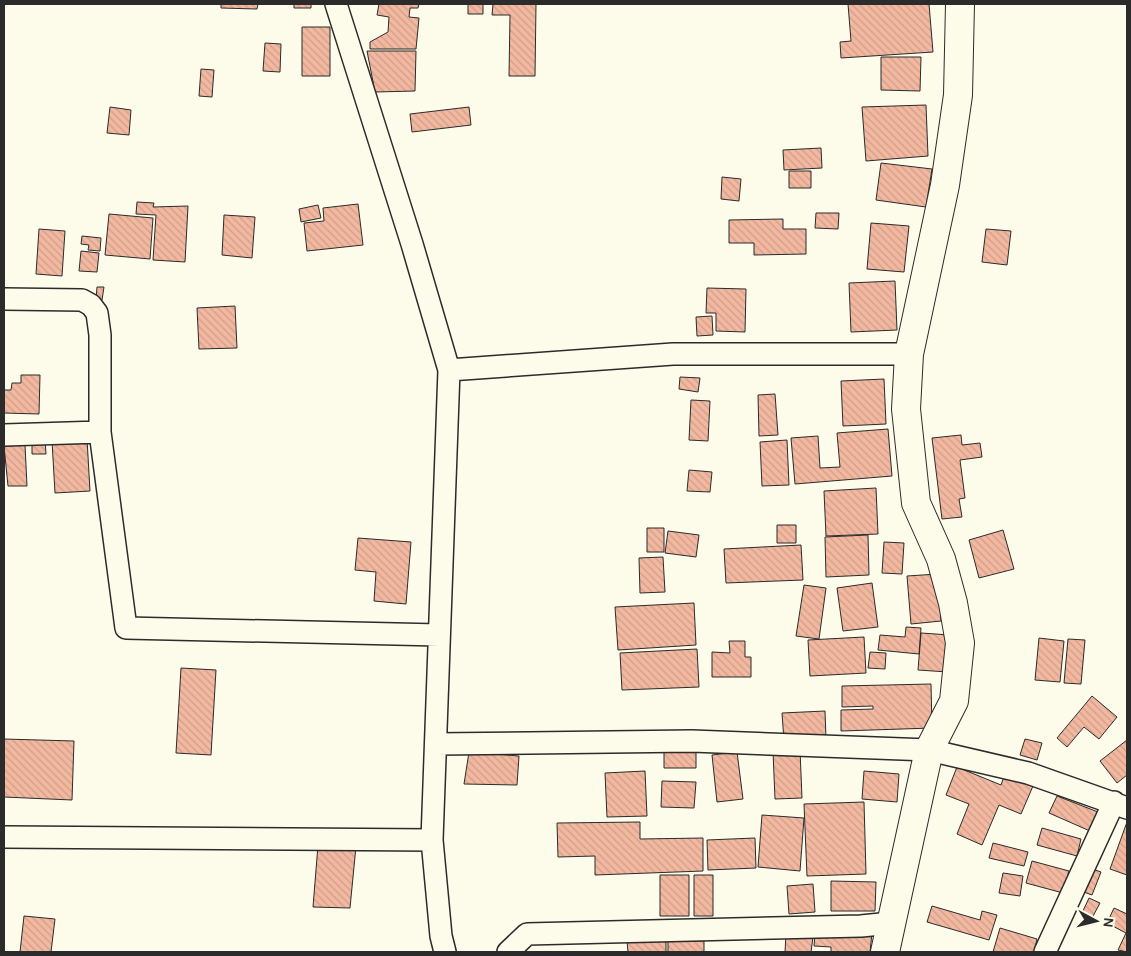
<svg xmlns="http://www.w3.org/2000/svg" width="1131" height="956" viewBox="0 0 1131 956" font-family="Karla,sans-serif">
	<defs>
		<pattern id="building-back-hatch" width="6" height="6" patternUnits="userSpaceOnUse" patternTransform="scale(1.25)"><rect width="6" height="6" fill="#f2b8a0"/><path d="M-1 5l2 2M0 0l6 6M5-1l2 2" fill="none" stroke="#d09e8a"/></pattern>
	</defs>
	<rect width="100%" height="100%" fill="#fdfbea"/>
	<!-- building -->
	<path fill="url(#building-back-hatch)" stroke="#2b2b2b" d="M 221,4 L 258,4 L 257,9 L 221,8 Z
		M 294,4 L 311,4 L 311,8 L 294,8 Z
		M 379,4 L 419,4 L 418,8 L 410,8 L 409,17 L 419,18 L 416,49 L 370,49 L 370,42 L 388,32 L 389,17 L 377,15 Z
		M 468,4 L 483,4 L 483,14 L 468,14 Z
		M 493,4 L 536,4 L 535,76 L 509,76 L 510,15 L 492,15 Z
		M 848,4 L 929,4 L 933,52 L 841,58 L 840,42 L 851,41 Z
		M 302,27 L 330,27 L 330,76 L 302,76 Z
		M 265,43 L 281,44 L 280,72 L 263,71 Z
		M 367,51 L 416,51 L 415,91 L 375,92 Z
		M 881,57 L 921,57 L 920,91 L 881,90 Z
		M 201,69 L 214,70 L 212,97 L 199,96 Z
		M 926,105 L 928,156 L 866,161 L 862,107 Z
		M 110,107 L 131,110 L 129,135 L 107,133 Z
		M 469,107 L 471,125 L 412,132 L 410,114 Z
		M 821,148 L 822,168 L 784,170 L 783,150 Z
		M 881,163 L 932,169 L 926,207 L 876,200 Z
		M 789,171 L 811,171 L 811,188 L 789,188 Z
		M 722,177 L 741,179 L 739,201 L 721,199 Z
		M 137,202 L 154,203 L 153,207 L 188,206 L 185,262 L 153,260 L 156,215 L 136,214 Z
		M 358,204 L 363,245 L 307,251 L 304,223 L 324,221 L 323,208 Z
		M 318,205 L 321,218 L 301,222 L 299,209 Z
		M 816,213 L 839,213 L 838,229 L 815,228 Z
		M 109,214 L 153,218 L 150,259 L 105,255 Z
		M 224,215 L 255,217 L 252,258 L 222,255 Z
		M 783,219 L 783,229 L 806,229 L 806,254 L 754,255 L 754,243 L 729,243 L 729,220 Z
		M 871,223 L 909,226 L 904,272 L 867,269 Z
		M 39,229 L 65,231 L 62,276 L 36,274 Z
		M 986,229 L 1011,231 L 1007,265 L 982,262 Z
		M 82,236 L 101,238 L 100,251 L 88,250 L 89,245 L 81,244 Z
		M 81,251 L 99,253 L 97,272 L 79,271 Z
		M 895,281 L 897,330 L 851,332 L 849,283 Z
		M 97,287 L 104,287 L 102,300 L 96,300 Z
		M 707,288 L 746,289 L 745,332 L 716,331 L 716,313 L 706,313 Z
		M 235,306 L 237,348 L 199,349 L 197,308 Z
		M 712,316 L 713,335 L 697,336 L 696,317 Z
		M 21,375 L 40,375 L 39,414 L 4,413 L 4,390 L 11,390 L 12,383 L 21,383 Z
		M 680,377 L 700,378 L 698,392 L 679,389 Z
		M 884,379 L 886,424 L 843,426 L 841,381 Z
		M 775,394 L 778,435 L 759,436 L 758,395 Z
		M 691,400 L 710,401 L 708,441 L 689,440 Z
		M 888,429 L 892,476 L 795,484 L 791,438 L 818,436 L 820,468 L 840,467 L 837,433 Z
		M 961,435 L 962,445 L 980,443 L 982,457 L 960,460 L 965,498 L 959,499 L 962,517 L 942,519 L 932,438 Z
		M 45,439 L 46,454 L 32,454 L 32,440 Z
		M 87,439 L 90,491 L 55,493 L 52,441 Z
		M 787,440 L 789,485 L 762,486 L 760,442 Z
		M 25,445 L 27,486 L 8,486 L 4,446 Z
		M 689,470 L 712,472 L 710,492 L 687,491 Z
		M 876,488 L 878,534 L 826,536 L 824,491 Z
		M 777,525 L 796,525 L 796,543 L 777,543 Z
		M 647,528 L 664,528 L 664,552 L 647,552 Z
		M 1003,530 L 1014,569 L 979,578 L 969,540 Z
		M 668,531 L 699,535 L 696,557 L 665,553 Z
		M 868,535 L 869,575 L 826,577 L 825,537 Z
		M 358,538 L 411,542 L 406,604 L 374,601 L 376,572 L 355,570 Z
		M 884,542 L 904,543 L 902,574 L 882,573 Z
		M 801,545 L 803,580 L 726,583 L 724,549 Z
		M 663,557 L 665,592 L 640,593 L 639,558 Z
		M 938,574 L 941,621 L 911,624 L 907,576 Z
		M 872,583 L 878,627 L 843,631 L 837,588 Z
		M 804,585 L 826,588 L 819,639 L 796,636 Z
		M 694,603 L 696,645 L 618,650 L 615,607 Z
		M 906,627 L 921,628 L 919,654 L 878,650 L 880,635 L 905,637 Z
		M 921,633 L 950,635 L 948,672 L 918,670 Z
		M 864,637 L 866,673 L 810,676 L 808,640 Z
		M 1039,638 L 1064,641 L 1060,682 L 1035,680 Z
		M 1068,639 L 1085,640 L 1081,684 L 1064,683 Z
		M 729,641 L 745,641 L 745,657 L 751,657 L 751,677 L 712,677 L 712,652 L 730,653 Z
		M 697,649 L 699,687 L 622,690 L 620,653 Z
		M 870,652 L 886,653 L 885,669 L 868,668 Z
		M 181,668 L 216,670 L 211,755 L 176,753 Z
		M 931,684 L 932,728 L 841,731 L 841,710 L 873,709 L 873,706 L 842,707 L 842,686 Z
		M 1092,696 L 1117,717 L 1099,739 L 1084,727 L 1067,747 L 1057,738 Z
		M 825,711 L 826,739 L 784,741 L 782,713 Z
		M 4,739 L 74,741 L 72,800 L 4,797 Z
		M 1025,739 L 1042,743 L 1037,760 L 1020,755 Z
		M 1127,740 L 1127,775 L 1117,783 L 1100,761 Z
		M 696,748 L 696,768 L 664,768 L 664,749 Z
		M 800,750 L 802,798 L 775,799 L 773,751 Z
		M 469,752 L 519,756 L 517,785 L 464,784 Z
		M 737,752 L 743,799 L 717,802 L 712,755 Z
		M 957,767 L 1001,785 L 1005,774 L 1033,786 L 1021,814 L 999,805 L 982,845 L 957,834 L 969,804 L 946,795 Z
		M 645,771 L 647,816 L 607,817 L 605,773 Z
		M 864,771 L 899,774 L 897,802 L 862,799 Z
		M 662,781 L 696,782 L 694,808 L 661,807 Z
		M 1057,796 L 1098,812 L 1090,831 L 1049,813 Z
		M 864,802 L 866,874 L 807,876 L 804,804 Z
		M 762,815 L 804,818 L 800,871 L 758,867 Z
		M 640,822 L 640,839 L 703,838 L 703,871 L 595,875 L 595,856 L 558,857 L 557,823 Z
		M 1127,822 L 1127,875 L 1110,869 Z
		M 1042,828 L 1081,839 L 1077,856 L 1037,845 Z
		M 755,838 L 756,868 L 708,870 L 707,840 Z
		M 993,843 L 1028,852 L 1024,866 L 989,858 Z
		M 318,845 L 356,846 L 350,908 L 313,907 Z
		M 1032,861 L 1069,871 L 1063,893 L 1026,883 Z
		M 1087,867 L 1101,872 L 1092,895 L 1078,890 Z
		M 1003,873 L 1023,876 L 1020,896 L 999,893 Z
		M 660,875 L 689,875 L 689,916 L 660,916 Z
		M 694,875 L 713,875 L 713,916 L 694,916 Z
		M 831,881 L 876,882 L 875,911 L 831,911 Z
		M 813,884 L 815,912 L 789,914 L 787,886 Z
		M 1089,898 L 1100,903 L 1092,918 L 1082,913 Z
		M 932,906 L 980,920 L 982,911 L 997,915 L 989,940 L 927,922 Z
		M 1114,908 L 1127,914 L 1127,952 L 1118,950 L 1126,933 L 1107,923 Z
		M 24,916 L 55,919 L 51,952 L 20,952 Z
		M 1000,928 L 1037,939 L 1034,952 L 993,952 Z
		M 815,933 L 872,933 L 870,952 L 831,952 L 831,947 L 814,946 Z
		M 786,934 L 813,937 L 811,952 L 785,952 Z
		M 666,939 L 666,952 L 628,952 L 627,941 Z
		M 668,940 L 704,941 L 704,952 L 668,952 Z"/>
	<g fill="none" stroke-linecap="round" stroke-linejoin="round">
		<defs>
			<path id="street" d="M 336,4 L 412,244 L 449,370 L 432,840 L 441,936 L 445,952
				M 4,299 L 82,300 L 91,305 L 97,313 L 100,335 L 100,432 L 126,628 L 439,635
				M 449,370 L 673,354 L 909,354
				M 4,435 L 100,432
				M 436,744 L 692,741 L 929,750 L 1028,773 L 1127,808
				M 4,837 L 432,840
				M 508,952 L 527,934 L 861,926 L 891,923
				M 1045,952 L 1114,802"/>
			<path id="secondary" d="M 885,952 L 929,750 L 954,701 L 960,643 L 953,603 L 941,559 L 916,503 L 906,409 L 909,354 L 945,185 L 958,95 L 960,4"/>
		</defs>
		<!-- street casing -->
		<use href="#street" stroke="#2b2b2b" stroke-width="24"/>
		<!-- secondary casing -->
		<use href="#secondary" stroke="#2b2b2b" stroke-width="30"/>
		<!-- street -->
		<use href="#street" stroke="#fdfbea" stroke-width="21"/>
		<!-- secondary -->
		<use href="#secondary" stroke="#fdfbea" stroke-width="28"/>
	</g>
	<!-- border -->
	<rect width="1131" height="956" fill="none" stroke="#2b2b2b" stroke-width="10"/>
	<!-- north arrow -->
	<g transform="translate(1096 921) rotate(97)" stroke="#fdfbea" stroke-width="4" paint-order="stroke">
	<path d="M0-4L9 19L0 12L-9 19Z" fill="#2b2b2b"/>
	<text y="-8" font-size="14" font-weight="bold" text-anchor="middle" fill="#2b2b2b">N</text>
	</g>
</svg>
